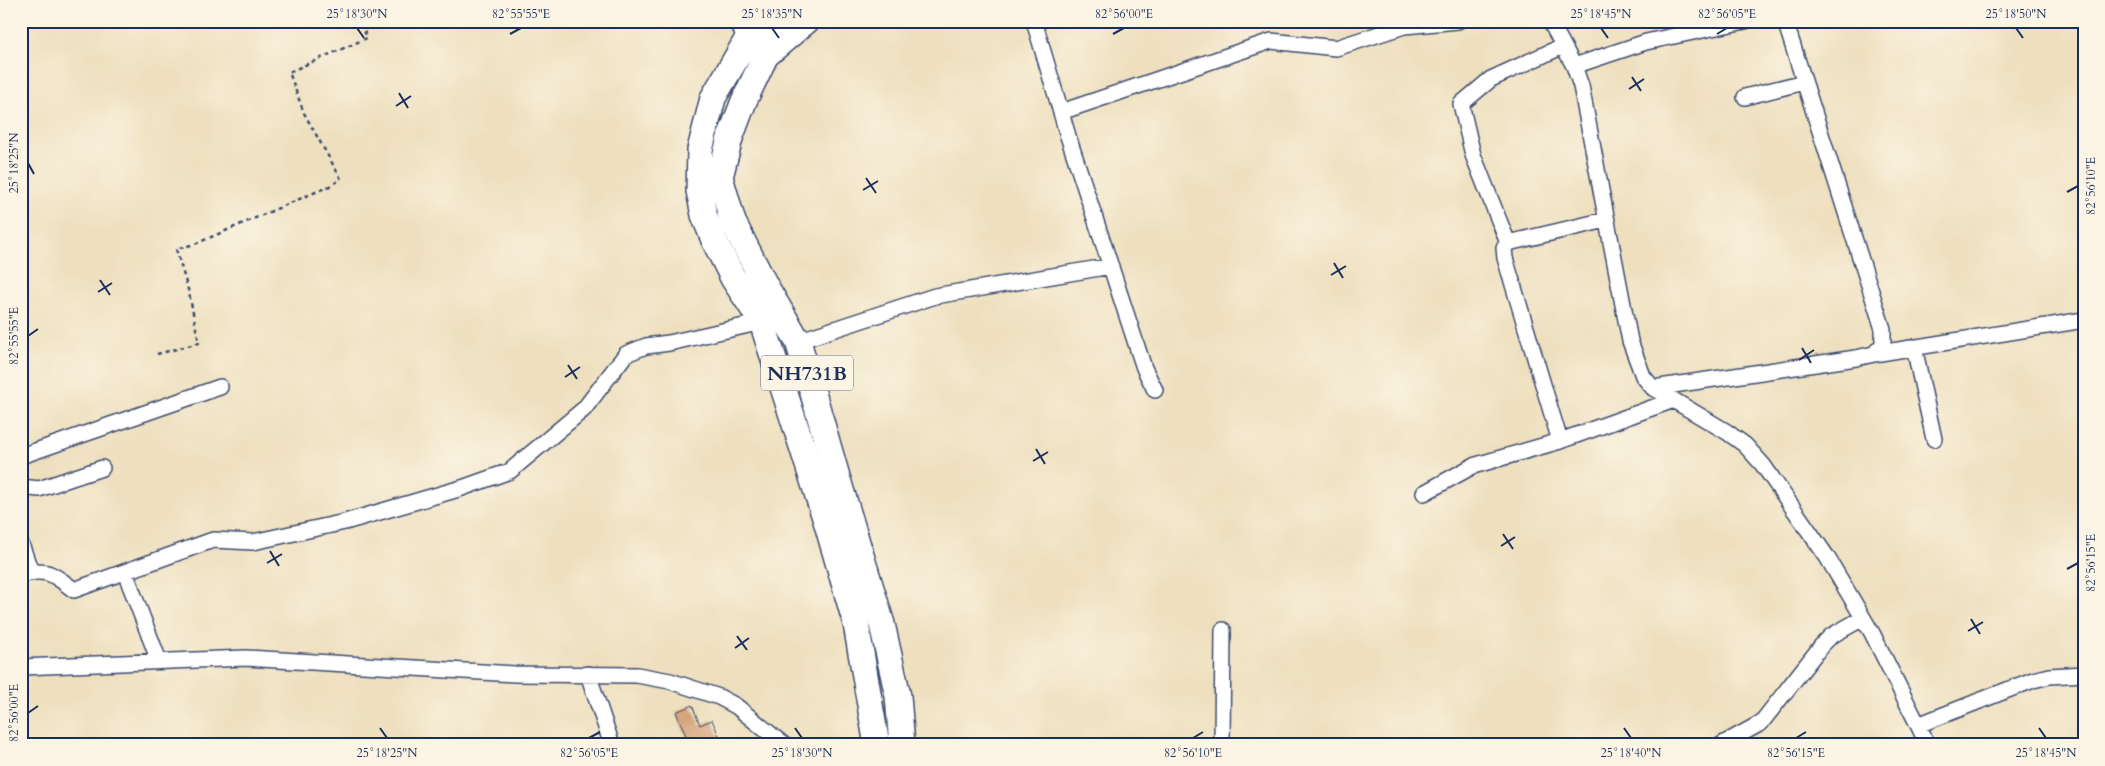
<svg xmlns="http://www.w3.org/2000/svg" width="2105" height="766" viewBox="0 0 2105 766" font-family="Cardo,serif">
	<rect width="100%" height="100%" fill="#fcf5e5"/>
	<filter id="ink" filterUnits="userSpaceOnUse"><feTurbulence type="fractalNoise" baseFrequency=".02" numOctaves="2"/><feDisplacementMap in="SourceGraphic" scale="10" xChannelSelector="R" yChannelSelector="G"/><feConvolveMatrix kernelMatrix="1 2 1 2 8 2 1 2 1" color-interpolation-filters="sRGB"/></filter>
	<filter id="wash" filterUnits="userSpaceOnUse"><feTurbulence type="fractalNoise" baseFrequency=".0096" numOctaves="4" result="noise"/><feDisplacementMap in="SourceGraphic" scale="20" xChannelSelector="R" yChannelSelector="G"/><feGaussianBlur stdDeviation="1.12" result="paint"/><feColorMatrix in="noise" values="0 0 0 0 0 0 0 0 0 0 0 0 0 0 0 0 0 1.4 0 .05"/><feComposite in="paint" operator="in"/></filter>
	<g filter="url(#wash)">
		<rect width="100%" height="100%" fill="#eee0bf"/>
		<g id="blocks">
			<!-- building -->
			<path fill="#d6a57e" d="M 692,705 L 700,725 L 712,720 L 723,745 L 690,745 L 676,712 Z"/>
		</g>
	</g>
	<g filter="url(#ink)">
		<use href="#blocks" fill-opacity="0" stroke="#3b4a6d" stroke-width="1"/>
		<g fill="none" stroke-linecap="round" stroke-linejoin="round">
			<defs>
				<path id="minor" d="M 737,21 L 747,42
					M 1034,21 L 1068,136 L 1144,368 L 1155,390
					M 1550,21 L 1574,66 L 1581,86 L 1630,341 L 1643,376 L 1653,388 L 1856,358 L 1874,354 L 1883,344 L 1883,329 L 1785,21
					M 769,59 L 814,21
					M 1574,66 L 1646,42 L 1745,21
					M 1745,97 L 1804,82
					M 1061,112 L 1271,41 L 1336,48 L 1404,26 L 1458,21
					M 1508,243 L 1473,155 L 1461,104 L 1491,79 L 1563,46
					M 798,341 L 935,296 L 1111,266
					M 1914,347 L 1934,439
					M 1874,354 L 2084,320
					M 1653,388 L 1727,432 L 1745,445 L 1763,465 L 1827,557 L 1872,633 L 1928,745
					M 1560,441 L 1505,258 L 1504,248 L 1508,243 L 1606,220
					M 21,456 L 220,387
					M 21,487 L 39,489 L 102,468
					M 1424,493 L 1473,466 L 1560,441 L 1671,401
					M 21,544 L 31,572
					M 125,572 L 159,661
					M 21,575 C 47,567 54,575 74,590 L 213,540 L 253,542 L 345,522 L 462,488 L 510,471 L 584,409 L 626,354 L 646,346 L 669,343 L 762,322
					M 21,667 L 246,658 L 515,674 L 637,675 L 670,681 L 719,697 L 736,706 L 784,745
					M 588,674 L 612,745
					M 1918,725 L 2033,680 L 2049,676 L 2084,674
					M 1222,745 L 1223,630
					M 1721,745 L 1761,723 L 1822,645 L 1831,636 L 1863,618"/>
				<path id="trunk" d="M 758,21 L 713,98 L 700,150 L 699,191 L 704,215 L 714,240 L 733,278 L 762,322 L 827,524 L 856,624 L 877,745
					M 782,21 L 744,101 L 730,138 L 720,177 L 733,222 L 765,285 L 798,341 L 838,480 L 882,624 L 898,696 L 902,745"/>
			</defs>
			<!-- minor casing -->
			<use href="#minor" stroke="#3b4a6d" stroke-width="18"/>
			<!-- trunk casing -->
			<use href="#trunk" stroke="#3b4a6d" stroke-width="28"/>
			<!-- path -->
			<path stroke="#3b4a6d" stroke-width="2.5" stroke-dasharray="4 4" stroke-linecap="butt" d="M 157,354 L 199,343 L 189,293 L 176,249 L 195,244 L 332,185 L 341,179 L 304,113 L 289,72 L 367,38 L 360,21"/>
			<!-- minor -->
			<use href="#minor" stroke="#fff" stroke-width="15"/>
			<!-- trunk -->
			<use href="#trunk" stroke="#fff" stroke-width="25"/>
		</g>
	</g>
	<!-- ticks -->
	<path fill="none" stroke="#1b2f5e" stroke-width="2" d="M 357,28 L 364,38M 772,28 L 779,38M 1601,28 L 1608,38M 2016,28 L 2023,38M 510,34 L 521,28M 1113,34 L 1124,28M 1717,34 L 1727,28M 1632,77 L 1641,91M 1629,89 L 1644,79M 399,93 L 408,108M 396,106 L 411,96M 28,163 L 34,174M 866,178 L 876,193M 863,190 L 878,181M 2067,192 L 2078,186M 1334,263 L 1343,278M 1331,275 L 1346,266M 100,280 L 110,295M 98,292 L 112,283M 28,336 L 38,329M 1802,348 L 1811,363M 1799,360 L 1814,350M 568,365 L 577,379M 565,377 L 580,367M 1036,449 L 1045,464M 1033,461 L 1048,452M 1503,534 L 1513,549M 1501,546 L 1515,537M 270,551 L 279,566M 267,563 L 282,554M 2067,569 L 2078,563M 1971,619 L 1980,634M 1968,631 L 1983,622M 737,636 L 747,650M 735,648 L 749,638M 28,713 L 38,706M 380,728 L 387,738M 795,728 L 802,738M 1624,728 L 1631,738M 2039,728 L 2046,738M 589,738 L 600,732M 1193,738 L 1203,732M 1796,738 L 1806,732"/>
	<g text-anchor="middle" stroke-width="4" stroke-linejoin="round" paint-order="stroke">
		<!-- shield labels -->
		<rect fill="#fcf5e5" stroke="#5e6a86" stroke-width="1" x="761" y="355.5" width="92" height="35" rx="4"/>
		<g font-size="20" font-weight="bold" fill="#1b2f5e">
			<text x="807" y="380">NH731B</text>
		</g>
	</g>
	<!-- margin -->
	<rect width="2105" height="766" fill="none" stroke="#fcf5e5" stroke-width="55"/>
	<rect x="28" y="28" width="2050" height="710" fill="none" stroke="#1b2f5e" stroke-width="2"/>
	<g font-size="12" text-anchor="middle" fill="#1b2f5e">
		<text x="357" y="18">25°18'30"N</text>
		<text x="521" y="18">82°55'55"E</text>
		<text x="772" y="18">25°18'35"N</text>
		<text x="1124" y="18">82°56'00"E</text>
		<text x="1601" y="18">25°18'45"N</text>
		<text x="1727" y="18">82°56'05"E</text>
		<text x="2016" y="18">25°18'50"N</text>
		<text transform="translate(14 163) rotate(-90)" y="4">25°18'25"N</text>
		<text transform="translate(2091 186) rotate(-90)" y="4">82°56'10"E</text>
		<text transform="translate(14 336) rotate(-90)" y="4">82°55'55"E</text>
		<text transform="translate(2091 563) rotate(-90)" y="4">82°56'15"E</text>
		<text transform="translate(14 713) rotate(-90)" y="4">82°56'00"E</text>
		<text x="387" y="757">25°18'25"N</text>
		<text x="589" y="757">82°56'05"E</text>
		<text x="802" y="757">25°18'30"N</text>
		<text x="1193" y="757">82°56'10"E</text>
		<text x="1631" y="757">25°18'40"N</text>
		<text x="1796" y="757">82°56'15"E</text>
		<text x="2046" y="757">25°18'45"N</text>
	</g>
</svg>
